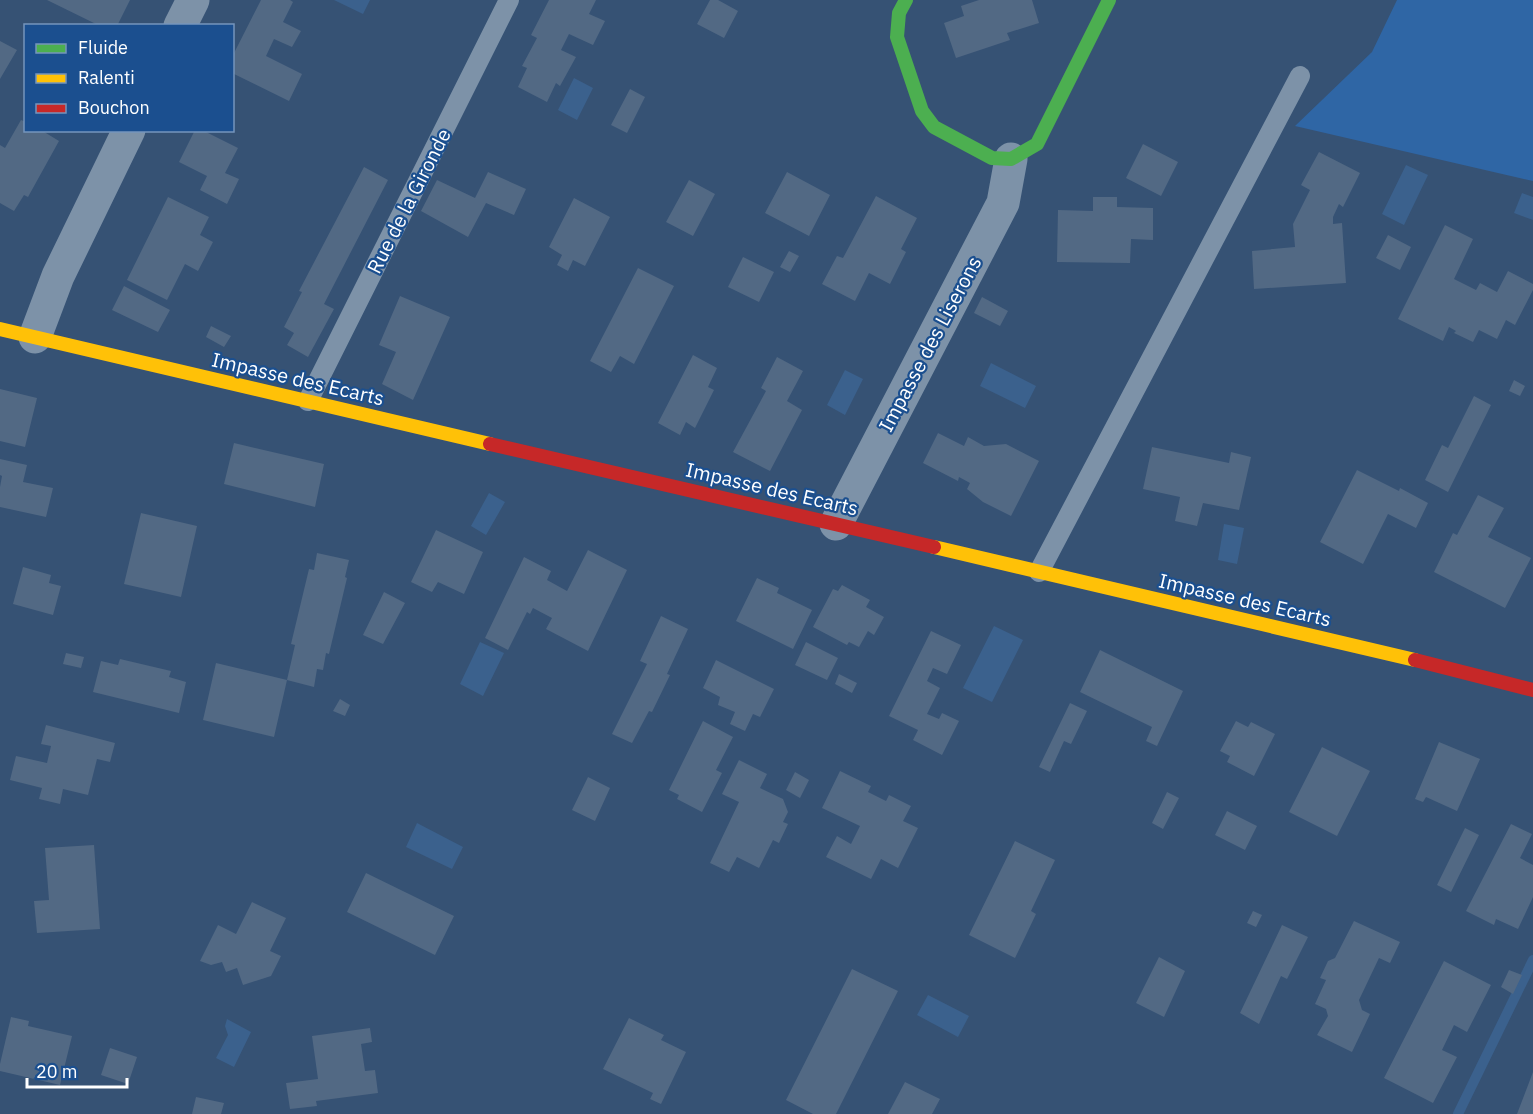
<svg xmlns="http://www.w3.org/2000/svg" width="1533" height="1114" viewBox="0 0 1533 1114" font-family="'IBM Plex Sans',sans-serif">
	<rect width="100%" height="100%" fill="#365274"/>
	<!-- green -->
	<path fill="#2f66a5" d="M 1397,0 L 1533,0 L 1533,181 L 1295,126 L 1372,52 Z"/>
	<!-- water -->
	<path fill="#3b618d" d="M 334,0 L 370,0 L 363,14 Z
		M 574,78 L 593,88 L 577,120 L 558,110 Z
		M 1406,165 L 1428,175 L 1404,225 L 1382,214 Z
		M 1522,193 L 1533,197 L 1533,220 L 1514,213 Z
		M 991,363 L 1036,386 L 1025,408 L 980,386 Z
		M 845,370 L 863,379 L 845,415 L 827,405 Z
		M 489,493 L 505,502 L 486,535 L 471,526 Z
		M 1224,524 L 1244,528 L 1237,564 L 1218,560 Z
		M 994,626 L 1023,640 L 992,702 L 963,688 Z
		M 480,642 L 504,653 L 483,696 L 460,684 Z
		M 417,823 L 463,847 L 452,869 L 406,847 Z
		M 928,995 L 969,1016 L 958,1037 L 917,1015 Z
		M 227,1019 L 251,1032 L 234,1067 L 216,1058 L 228,1035 L 225,1026 Z"/>
	<g fill="none" stroke-linecap="round" stroke-linejoin="round">
		<!-- stream -->
		<path stroke="#3b618d" stroke-width="10" d="M 1458,1114 L 1533,960"/>
	</g>
	<!-- building -->
	<path fill="#526984" d="M 47,0 L 130,0 L 117,26 L 100,26 Z
		M 261,0 L 290,0 L 293,2 L 283,22 L 301,31 L 292,47 L 274,39 L 266,56 L 302,74 L 289,101 L 232,73 L 232,57 Z
		M 549,0 L 596,0 L 589,14 L 605,21 L 593,45 L 569,34 L 561,50 L 576,57 L 560,86 L 556,83 L 547,102 L 518,87 L 527,68 L 522,66 L 537,38 L 531,35 Z
		M 710,0 L 718,0 L 738,11 L 724,38 L 697,24 Z
		M 979,0 L 1032,0 L 1039,23 L 1007,33 L 1010,40 L 956,58 L 944,23 L 964,16 L 961,6 Z
		M 0,41 L 17,50 L 0,79 Z
		M 630,89 L 645,97 L 627,133 L 611,125 Z
		M 21,120 L 26,122 L 26,130 L 41,130 L 59,141 L 28,197 L 24,195 L 14,211 L 0,203 L 0,145 L 5,148 Z
		M 195,130 L 202,130 L 238,148 L 225,173 L 239,179 L 227,204 L 200,190 L 207,176 L 179,162 Z
		M 1143,144 L 1178,162 L 1161,196 L 1126,178 Z
		M 1319,152 L 1360,173 L 1343,207 L 1339,204 L 1333,217 L 1333,224 L 1342,223 L 1346,283 L 1254,289 L 1252,251 L 1295,247 L 1293,224 L 1310,190 L 1301,185 Z
		M 364,167 L 388,180 L 324,304 L 334,309 L 308,357 L 287,345 L 294,333 L 284,327 L 302,292 L 299,291 Z
		M 488,172 L 526,189 L 514,215 L 486,203 L 468,237 L 421,211 L 437,180 L 475,198 Z
		M 787,172 L 830,195 L 809,236 L 765,213 Z
		M 689,180 L 715,194 L 693,236 L 666,222 Z
		M 876,196 L 917,218 L 901,249 L 906,252 L 890,284 L 869,273 L 855,301 L 822,284 L 837,256 L 843,258 Z
		M 168,197 L 209,217 L 200,235 L 213,242 L 198,271 L 185,264 L 167,300 L 127,280 Z
		M 1093,197 L 1117,197 L 1117,207 L 1153,208 L 1153,240 L 1131,239 L 1130,263 L 1057,262 L 1058,210 L 1093,211 Z
		M 574,198 L 610,217 L 585,266 L 573,260 L 568,271 L 557,265 L 562,255 L 549,247 Z
		M 1445,225 L 1473,239 L 1454,279 L 1476,290 L 1480,283 L 1497,292 L 1508,271 L 1533,284 L 1533,290 L 1515,325 L 1506,320 L 1497,339 L 1479,330 L 1473,342 L 1454,333 L 1456,331 L 1449,327 L 1443,341 L 1398,319 Z
		M 1388,235 L 1411,247 L 1400,270 L 1376,258 Z
		M 789,251 L 799,256 L 790,272 L 780,267 Z
		M 743,257 L 774,272 L 759,302 L 728,287 Z
		M 638,268 L 674,286 L 634,364 L 620,356 L 611,372 L 590,361 Z
		M 124,286 L 170,310 L 158,332 L 112,310 Z
		M 400,296 L 450,317 L 413,400 L 382,384 L 396,352 L 379,345 Z
		M 982,297 L 1008,311 L 1000,326 L 974,313 Z
		M 211,326 L 231,336 L 224,347 L 206,337 Z
		M 693,355 L 717,368 L 708,387 L 714,390 L 695,428 L 686,422 L 680,435 L 658,423 Z
		M 777,357 L 803,371 L 787,401 L 802,410 L 770,471 L 733,452 L 766,391 L 761,388 Z
		M 1514,380 L 1525,386 L 1520,396 L 1509,391 Z
		M 0,389 L 37,398 L 25,447 L 0,441 Z
		M 1474,396 L 1491,405 L 1448,492 L 1425,480 L 1442,445 L 1448,448 Z
		M 938,433 L 964,446 L 968,437 L 984,446 L 1006,444 L 1039,461 L 1011,516 L 983,502 L 967,489 L 970,483 L 959,477 L 958,481 L 923,463 Z
		M 234,443 L 324,464 L 315,507 L 224,484 Z
		M 1152,447 L 1229,463 L 1231,452 L 1251,457 L 1239,510 L 1203,503 L 1197,526 L 1175,521 L 1180,497 L 1143,489 Z
		M 0,459 L 27,465 L 23,482 L 53,488 L 46,517 L 0,507 L 0,487 L 2,476 L 0,475 Z
		M 1357,470 L 1399,491 L 1400,488 L 1428,503 L 1416,528 L 1388,514 L 1363,564 L 1320,542 Z
		M 1478,495 L 1504,508 L 1488,537 L 1531,558 L 1505,608 L 1434,572 L 1453,533 L 1457,535 Z
		M 141,513 L 197,526 L 181,597 L 124,584 Z
		M 436,530 L 483,552 L 464,594 L 438,582 L 432,592 L 411,582 Z
		M 588,550 L 627,570 L 588,651 L 546,629 L 552,618 L 533,608 L 530,614 L 527,612 L 508,650 L 485,638 L 524,557 L 551,571 L 547,580 L 567,591 Z
		M 317,553 L 349,560 L 345,577 L 347,578 L 329,654 L 326,653 L 323,670 L 317,669 L 314,687 L 287,680 L 295,645 L 291,644 L 309,569 L 314,570 Z
		M 23,567 L 51,575 L 49,583 L 61,586 L 53,615 L 13,604 Z
		M 757,578 L 779,588 L 777,593 L 812,610 L 793,649 L 736,621 Z
		M 842,585 L 870,600 L 866,607 L 884,617 L 874,635 L 868,631 L 859,647 L 849,642 L 847,645 L 813,627 L 833,589 L 838,591 Z
		M 384,592 L 405,603 L 383,644 L 363,635 Z
		M 661,616 L 688,629 L 667,674 L 670,675 L 652,712 L 649,711 L 632,743 L 612,734 L 647,664 L 640,661 Z
		M 931,631 L 961,645 L 947,674 L 933,668 L 927,681 L 940,688 L 927,714 L 939,719 L 942,713 L 959,721 L 942,755 L 913,740 L 918,730 L 889,716 Z
		M 806,642 L 838,658 L 827,680 L 795,665 Z
		M 1100,650 L 1183,691 L 1157,746 L 1146,741 L 1152,727 L 1080,692 Z
		M 66,653 L 84,657 L 81,668 L 63,664 Z
		M 120,659 L 171,671 L 169,677 L 186,682 L 179,713 L 93,692 L 101,661 L 118,665 Z
		M 716,660 L 774,689 L 760,717 L 753,714 L 745,731 L 730,724 L 735,712 L 718,705 L 720,697 L 703,688 Z
		M 216,663 L 287,680 L 274,737 L 203,720 Z
		M 839,674 L 857,683 L 852,693 L 835,684 Z
		M 340,699 L 350,705 L 345,716 L 333,711 Z
		M 1070,703 L 1087,711 L 1071,744 L 1064,741 L 1050,772 L 1039,767 Z
		M 703,721 L 733,737 L 716,770 L 722,773 L 702,812 L 677,799 L 679,795 L 669,790 Z
		M 1236,721 L 1248,727 L 1251,722 L 1275,734 L 1254,776 L 1227,762 L 1230,756 L 1220,751 Z
		M 46,725 L 115,743 L 110,762 L 97,759 L 88,795 L 63,789 L 60,804 L 39,799 L 42,788 L 10,780 L 16,756 L 47,763 L 51,746 L 41,744 Z
		M 1439,742 L 1480,759 L 1457,811 L 1426,797 L 1423,802 L 1415,799 Z
		M 1322,747 L 1370,771 L 1337,836 L 1289,812 Z
		M 739,760 L 767,774 L 760,788 L 783,799 L 788,812 L 783,822 L 788,824 L 779,843 L 773,840 L 759,868 L 737,857 L 729,872 L 710,863 L 739,802 L 722,794 Z
		M 840,771 L 871,786 L 868,792 L 886,801 L 889,795 L 911,806 L 903,821 L 918,828 L 898,868 L 881,859 L 871,879 L 826,857 L 837,836 L 851,844 L 860,826 L 822,808 Z
		M 795,772 L 809,780 L 800,798 L 786,790 Z
		M 588,777 L 610,788 L 595,821 L 572,810 Z
		M 1167,792 L 1179,798 L 1163,829 L 1152,823 Z
		M 1227,811 L 1257,826 L 1245,850 L 1215,835 Z
		M 1511,824 L 1532,834 L 1520,858 L 1533,865 L 1533,897 L 1518,929 L 1496,919 L 1494,925 L 1466,911 Z
		M 1465,828 L 1479,835 L 1451,892 L 1437,885 Z
		M 1015,841 L 1055,860 L 1031,911 L 1036,914 L 1015,958 L 969,935 Z
		M 94,845 L 100,929 L 37,933 L 34,901 L 49,900 L 45,848 Z
		M 366,873 L 454,916 L 435,955 L 347,912 Z
		M 252,902 L 286,918 L 270,951 L 281,956 L 271,976 L 243,985 L 237,968 L 226,972 L 222,962 L 211,965 L 200,961 L 218,925 L 236,934 Z
		M 1253,911 L 1262,915 L 1256,927 L 1247,923 Z
		M 1354,921 L 1400,942 L 1390,963 L 1379,958 L 1359,1000 L 1362,1010 L 1370,1014 L 1352,1052 L 1317,1035 L 1328,1016 L 1326,1009 L 1315,1004 L 1326,980 L 1320,978 L 1328,961 L 1335,958 Z
		M 1282,925 L 1308,937 L 1287,979 L 1281,976 L 1259,1024 L 1240,1013 Z
		M 1159,957 L 1185,971 L 1164,1017 L 1136,1003 Z
		M 1444,961 L 1491,985 L 1467,1032 L 1454,1025 L 1442,1050 L 1457,1057 L 1433,1103 L 1384,1078 Z
		M 852,969 L 898,991 L 836,1114 L 813,1114 L 786,1100 Z
		M 1509,970 L 1522,975 L 1513,994 L 1501,987 Z
		M 11,1017 L 29,1021 L 28,1026 L 72,1036 L 60,1085 L 0,1071 L 0,1064 Z
		M 629,1018 L 664,1035 L 661,1040 L 686,1052 L 661,1104 L 650,1099 L 653,1093 L 603,1069 Z
		M 370,1028 L 372,1042 L 361,1044 L 365,1071 L 375,1070 L 378,1093 L 316,1101 L 317,1106 L 290,1109 L 286,1083 L 318,1079 L 312,1036 Z
		M 110,1048 L 137,1057 L 128,1084 L 101,1075 Z
		M 1533,1072 L 1533,1114 L 1517,1114 Z
		M 905,1082 L 940,1099 L 932,1114 L 888,1114 Z
		M 196,1097 L 224,1103 L 221,1114 L 192,1114 Z"/>
	<g fill="none" stroke-linecap="round" stroke-linejoin="round">
		<!-- lane -->
		<path stroke="#7d92a8" stroke-width="20" d="M 308,401 L 509,0
			M 1039,572 L 1300,76"/>
		<!-- street -->
		<path stroke="#7d92a8" stroke-width="33" d="M 180,26 L 193,0
			M 35,337 L 58,276 L 129,130
			M 836,524 L 1003,203 L 1011,159"/>
		<!-- fast -->
		<path stroke="#4caf50" stroke-width="14" d="M 906,0 L 899,13 L 897,37 L 922,111 L 934,127 L 992,158 L 1011,159 L 1037,144 L 1109,0"/>
		<!-- slow -->
		<path stroke="#ffc107" stroke-width="14" d="M 0,329 L 490,444
			M 934,547 L 1415,660"/>
		<!-- jam -->
		<path stroke="#c62828" stroke-width="14" d="M 490,444 L 934,547
			M 1415,660 L 1533,690"/>
	</g>
	<g text-anchor="middle" stroke-width="4.5" stroke-linejoin="round" paint-order="stroke">
		<!-- street labels -->
		<g font-size="20" fill="#fff" stroke="#1b4f8f">
			<text transform="translate(409 201) rotate(-63)" y="7">Rue de la Gironde</text>
			<text transform="translate(930 344) rotate(-62)" y="7">Impasse des Liserons</text>
			<text transform="translate(298 379) rotate(13)" y="7">Impasse des Ecarts</text>
			<text transform="translate(772 489) rotate(13)" y="7">Impasse des Ecarts</text>
			<text transform="translate(1245 600) rotate(13)" y="7">Impasse des Ecarts</text>
		</g>
	</g>
	<!-- legend -->
	<rect x="24" y="24" width="210" height="108" fill="#1b4f8f" stroke="#7695bc" stroke-width="1.5"/>
	<rect x="36" y="44" width="30" height="9" fill="#4caf50" stroke="#7695bc" stroke-width="1.5"/>
	<text x="78" y="54" font-size="18" fill="#ffffff">Fluide</text>
	<rect x="36" y="74" width="30" height="9" fill="#ffc107" stroke="#7695bc" stroke-width="1.5"/>
	<text x="78" y="84" font-size="18" fill="#ffffff">Ralenti</text>
	<rect x="36" y="104" width="30" height="9" fill="#c62828" stroke="#7695bc" stroke-width="1.5"/>
	<text x="78" y="114" font-size="18" fill="#ffffff">Bouchon</text>
	<!-- scale -->
	<path d="M27 1078v9h100v-9" fill="none" stroke="#ffffff" stroke-width="3"/>
	<text x="36" y="1078" font-size="18" fill="#ffffff" stroke="#1b4f8f" stroke-width="4.5" paint-order="stroke">20 m</text>
</svg>
